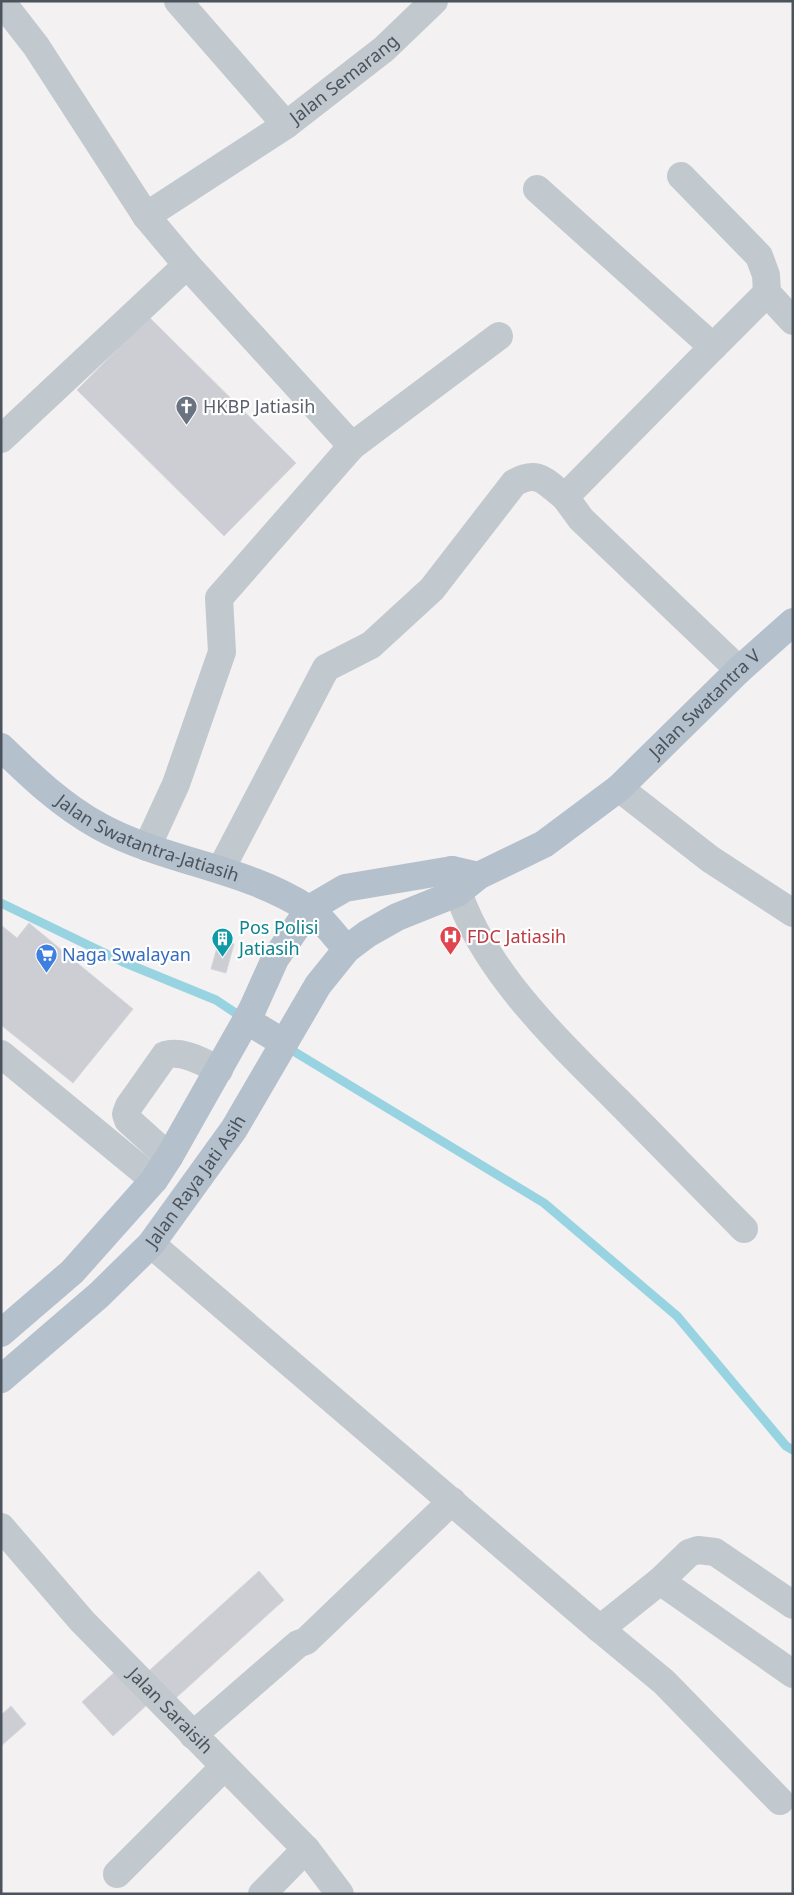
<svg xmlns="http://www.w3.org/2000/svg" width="794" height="1895" viewBox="0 0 794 1895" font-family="'Noto Sans',sans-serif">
	<rect width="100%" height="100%" fill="#f3f1f1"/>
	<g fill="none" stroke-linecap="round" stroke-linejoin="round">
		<!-- stream -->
		<path stroke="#98d3e2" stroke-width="9" d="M 1,903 L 123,962 L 216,1000 L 243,1018
			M 285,1046 L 544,1203 L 677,1316 L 786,1446 L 793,1450"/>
	</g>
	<!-- building -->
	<path fill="#ccced3" stroke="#d6d8dc" d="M 149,317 L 296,463 L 224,536 L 77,390 Z
		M 29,923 L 133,1009 L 73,1083 L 1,1025 L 1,925 L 17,938 Z
		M 219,940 L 234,944 L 226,973 L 211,969 Z
		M 259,1571 L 284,1600 L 166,1707 L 141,1678 Z
		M 117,1670 L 148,1704 L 113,1736 L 82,1702 Z
		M 11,1706 L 26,1724 L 1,1746 L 1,1715 Z"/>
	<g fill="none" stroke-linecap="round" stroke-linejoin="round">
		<!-- minor -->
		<g stroke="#c1c8ce" stroke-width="28">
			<path d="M 1,1 L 36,46 L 146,216 L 187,265 L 1,439"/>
			<path d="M 178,1 L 286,125"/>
			<path d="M 681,176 L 759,256 L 766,275 L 767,293 L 793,321"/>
			<path d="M 537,189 L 713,347 L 767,293"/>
			<path id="s1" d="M 146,216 L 286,125 L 384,49 L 434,1"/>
			<path d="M 713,347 L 565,497 L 581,519 L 739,670"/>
			<path d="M 352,446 L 499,336"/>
			<path d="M 619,788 L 710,859 L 793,913"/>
			<path d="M 147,847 L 176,784 L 222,652 L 219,598 L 352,446 L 187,265"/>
			<path d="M 221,869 L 326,668 L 371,645 L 432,589 L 514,483 C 539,469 545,482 565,497"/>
			<path d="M 452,870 C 471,959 554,1037 616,1099 C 659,1142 701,1186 744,1229"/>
			<path d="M 1,1054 L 154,1180"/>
			<path d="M 169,1157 L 128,1120 L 126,1114 L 129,1106 L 165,1055 C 183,1050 203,1062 219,1070"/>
			<path d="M 151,1244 L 600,1629 L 660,1581 L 689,1553 L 698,1550 L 715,1552 L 793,1605"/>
			<path id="s2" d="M 1,1527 L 82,1621 L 306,1849 L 340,1894"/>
			<path d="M 660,1581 L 793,1674"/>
			<path d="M 600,1629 L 664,1682 L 780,1801"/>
			<path d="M 193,1735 L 298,1644 L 306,1641 L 452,1501"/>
			<path d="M 117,1874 L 224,1767"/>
			<path d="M 262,1894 L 306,1849"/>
		</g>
		<!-- major -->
		<g stroke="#b4c0cc" stroke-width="28">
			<path id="s3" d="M 1,747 C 32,777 61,805 99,826 C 165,862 243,867 307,908 C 322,917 334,936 347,949"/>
			<path d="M 246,1020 L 284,1043"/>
			<path d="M 1,1333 L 72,1272 L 154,1180 L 169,1157 L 252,1010 L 275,959 L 309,909 L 345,888 L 452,870 L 478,876"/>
			<path id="s4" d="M 1,1379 L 99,1295 L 151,1244 L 234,1129 L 318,985 L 347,949 L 367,934 L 397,917 L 457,893 L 478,876 L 544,844 L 619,788 L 739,670 L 793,622"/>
		</g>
	</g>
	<!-- icons -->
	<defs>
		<symbol id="church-pin" viewBox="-11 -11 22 30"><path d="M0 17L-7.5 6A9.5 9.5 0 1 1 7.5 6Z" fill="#6b7280" stroke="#fff"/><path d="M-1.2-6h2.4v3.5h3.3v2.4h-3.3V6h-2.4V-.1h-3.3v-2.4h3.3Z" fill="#fff"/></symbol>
		<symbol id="hospital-pin" viewBox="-11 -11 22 30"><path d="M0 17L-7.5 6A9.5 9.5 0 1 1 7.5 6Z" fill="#e0444e" stroke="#fff"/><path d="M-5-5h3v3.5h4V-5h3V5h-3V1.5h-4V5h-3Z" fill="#fff"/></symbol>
		<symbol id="building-pin" viewBox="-11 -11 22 30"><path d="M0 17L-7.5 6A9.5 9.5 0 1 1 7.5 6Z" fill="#0f9aa8" stroke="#fff"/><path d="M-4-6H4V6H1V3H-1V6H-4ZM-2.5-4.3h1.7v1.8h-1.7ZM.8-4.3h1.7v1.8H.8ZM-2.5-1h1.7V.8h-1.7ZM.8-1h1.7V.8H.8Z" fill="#fff"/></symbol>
		<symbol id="supermarket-pin" viewBox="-11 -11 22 30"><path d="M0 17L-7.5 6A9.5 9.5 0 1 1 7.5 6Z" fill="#3f7fe0" stroke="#fff"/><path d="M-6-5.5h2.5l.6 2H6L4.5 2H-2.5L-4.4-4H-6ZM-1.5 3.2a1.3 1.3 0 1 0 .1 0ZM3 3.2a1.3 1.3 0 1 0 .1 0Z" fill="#fff"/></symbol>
	</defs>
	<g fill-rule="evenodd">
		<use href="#church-pin" x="174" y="394" width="25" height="34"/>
		<use href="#hospital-pin" x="438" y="924" width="25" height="34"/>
		<use href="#building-pin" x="210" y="926" width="25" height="34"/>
		<use href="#supermarket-pin" x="34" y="942" width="25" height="34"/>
	</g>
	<g text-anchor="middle" stroke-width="4.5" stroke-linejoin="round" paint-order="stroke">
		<!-- street labels -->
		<g font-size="18" fill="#4b545c" stroke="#fff">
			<text dy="6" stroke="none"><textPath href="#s1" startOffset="241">Jalan Semarang</textPath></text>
			<text dy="6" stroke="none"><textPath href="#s4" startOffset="995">Jalan Swatantra V</textPath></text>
			<text dy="6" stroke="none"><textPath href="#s3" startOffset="176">Jalan Swatantra-Jatiasih</textPath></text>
			<text dy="6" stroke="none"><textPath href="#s4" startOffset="279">Jalan Raya Jati Asih</textPath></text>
			<text dy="6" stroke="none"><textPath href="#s2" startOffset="250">Jalan Saraisih</textPath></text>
		</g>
		<!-- worship labels -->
		<g font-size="18" fill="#5b616d" stroke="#fff" text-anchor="start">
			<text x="203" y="413">HKBP Jatiasih</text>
		</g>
		<!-- culture labels -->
		<g font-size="18" fill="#0d838f" stroke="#fff" text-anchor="start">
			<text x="239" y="934">Pos Polisi<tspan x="239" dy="21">Jatiasih</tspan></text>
		</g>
		<!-- health labels -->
		<g font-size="18" fill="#be3a42" stroke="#fff" text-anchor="start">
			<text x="467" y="943">FDC Jatiasih</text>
		</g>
		<!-- shop labels -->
		<g font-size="18" fill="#366cbe" stroke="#fff" text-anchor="start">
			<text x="62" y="961">Naga Swalayan</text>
		</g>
	</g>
	<!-- border -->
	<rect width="794" height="1895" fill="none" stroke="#4b545c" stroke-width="5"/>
</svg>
